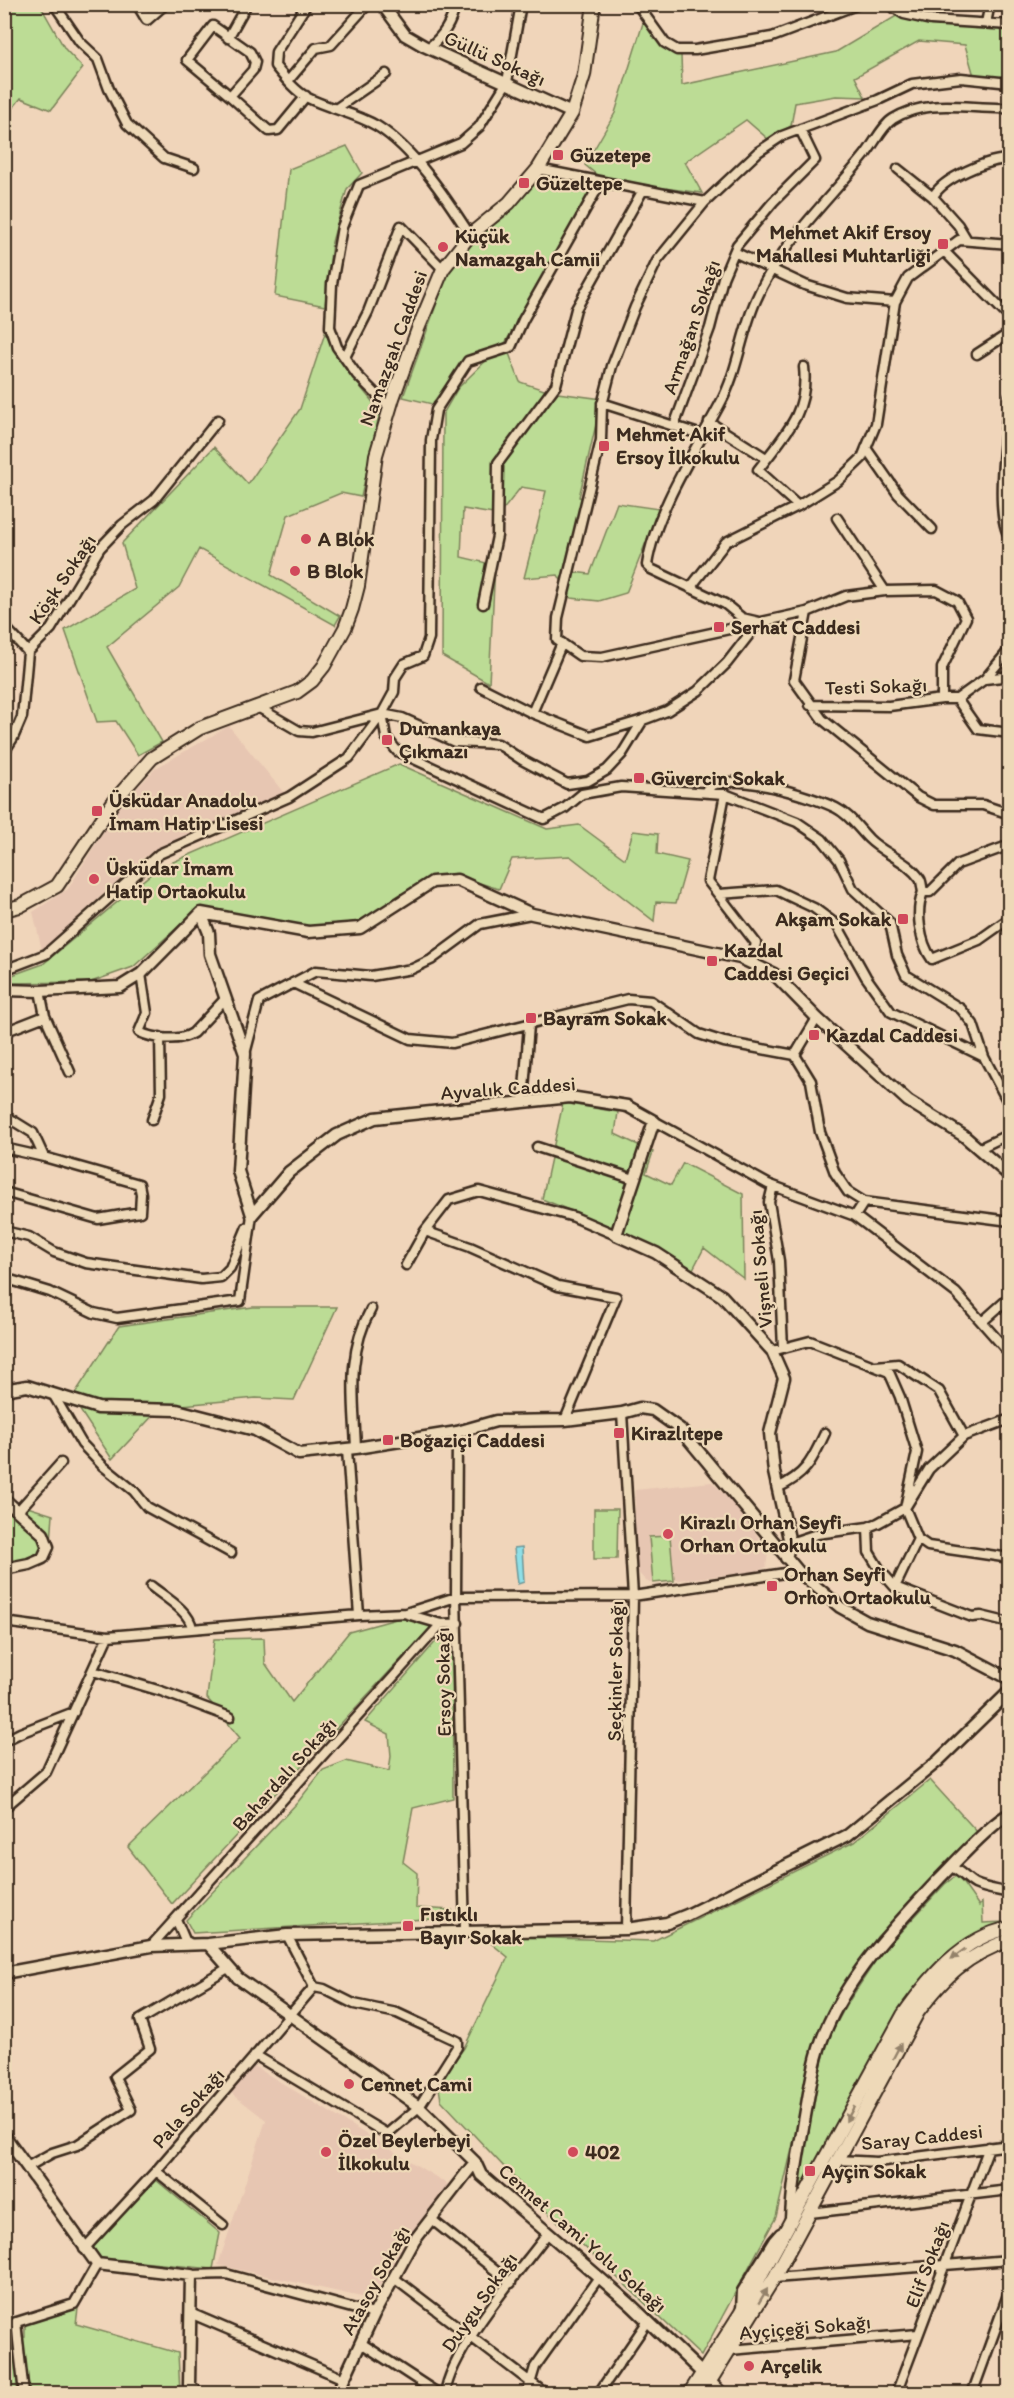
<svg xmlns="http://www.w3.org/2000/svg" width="1014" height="2398" viewBox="0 0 1014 2398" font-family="Itim,sans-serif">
	<rect width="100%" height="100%" fill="#f0d5ba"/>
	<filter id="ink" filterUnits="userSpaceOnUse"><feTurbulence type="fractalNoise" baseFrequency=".0167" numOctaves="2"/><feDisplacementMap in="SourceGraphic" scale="12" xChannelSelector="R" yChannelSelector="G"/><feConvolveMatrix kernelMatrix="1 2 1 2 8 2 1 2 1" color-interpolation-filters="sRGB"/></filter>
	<g filter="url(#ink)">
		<!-- built -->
		<path fill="#e7c6b2" d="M 229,726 L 284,793 L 144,857 L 42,950 L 33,912 L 68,889 L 116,811 L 156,768 Z
			M 712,1482 L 742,1512 L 768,1553 L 766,1567 L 755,1572 L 650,1583 L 646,1581 L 635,1569 L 635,1490 Z
			M 254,2066 L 449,2185 L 370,2299 L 218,2265 L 266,2120 L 230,2092 Z"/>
		<!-- green -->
		<path fill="#bcdc95" stroke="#7c835a" stroke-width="1.5" d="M 5,4 L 40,5 L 65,49 L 83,68 L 51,110 L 21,98 L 5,118 Z
			M 903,12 L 1009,31 L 1009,79 L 974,76 L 965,45 L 919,41 L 855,77 L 865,97 L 836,96 L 795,103 L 791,126 L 768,139 L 746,120 L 685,162 L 702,193 L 603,180 L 585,165 L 615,113 L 643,23 L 681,55 L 682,85 L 836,52 Z
			M 347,146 L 362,173 L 347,189 L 332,242 L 325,306 L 275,296 L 289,169 Z
			M 539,176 L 598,189 L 505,343 L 520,382 L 550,392 L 602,399 L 579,497 L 590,500 L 573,572 L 590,574 L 617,503 L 659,509 L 626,593 L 599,601 L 571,598 L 558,575 L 524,578 L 546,491 L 521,487 L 499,515 L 463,509 L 461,557 L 495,565 L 489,683 L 442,656 L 443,414 L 458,388 L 503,344 L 466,358 L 432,404 L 403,397 L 448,272 L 476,238 L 507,215 Z
			M 325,333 L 345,368 L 380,411 L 361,497 L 341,493 L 288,515 L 271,575 L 340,616 L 335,625 L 199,549 L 179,587 L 107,647 L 162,742 L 138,755 L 116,721 L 97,722 L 65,630 L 135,589 L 122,543 L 214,447 L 248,484 L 300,409 Z
			M 399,764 L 547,829 L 579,825 L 625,859 L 633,831 L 658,834 L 657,854 L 688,861 L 676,903 L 656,902 L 654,921 L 570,856 L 512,859 L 499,889 L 457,876 L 435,875 L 359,922 L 309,926 L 199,908 L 133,967 L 91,982 L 5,983 L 4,978 L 43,964 L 157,869 Z
			M 563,1103 L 618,1112 L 615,1134 L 653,1152 L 646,1173 L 671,1185 L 683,1163 L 743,1194 L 744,1279 L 704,1248 L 692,1271 L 608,1226 L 542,1199 Z
			M 253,1307 L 337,1307 L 294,1400 L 256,1398 L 161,1407 L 112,1459 L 72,1398 L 119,1326 Z
			M 5,1500 L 53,1515 L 50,1556 L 5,1569 Z
			M 594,1509 L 618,1509 L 617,1559 L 594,1559 Z
			M 670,1536 L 674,1581 L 653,1583 L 649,1537 Z
			M 400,1618 L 433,1625 L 172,1904 L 128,1847 L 240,1738 L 207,1698 L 214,1639 L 264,1638 L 265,1663 L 292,1702 L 349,1632 Z
			M 439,1638 L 448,1639 L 452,1646 L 453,1798 L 413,1808 L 403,1862 L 417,1873 L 416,1908 L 452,1910 L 452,1921 L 426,1919 L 193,1933 L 186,1920 L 297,1803 L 323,1770 L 346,1761 L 389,1771 L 391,1756 L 389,1734 L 365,1722 Z
			M 930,1780 L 979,1834 L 877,1937 L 820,2029 L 776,2217 L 701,2356 L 540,2205 L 441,2100 L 438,2082 L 464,2048 L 508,1957 L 482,1936 L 653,1941 L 854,1842 Z
			M 957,1875 L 979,1906 L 982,1902 L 983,1923 L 1005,1922 L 941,1959 L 901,2007 L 799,2195 L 796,2195 L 801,2175 L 799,2173 L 811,2110 L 828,2039 L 847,2004 L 880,1954 L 945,1884 Z
			M 156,2180 L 220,2233 L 213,2269 L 100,2258 L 92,2246 Z
			M 79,2301 L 76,2324 L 178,2353 L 180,2393 L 5,2394 L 5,2339 L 25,2337 L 25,2314 Z"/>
		<!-- water -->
		<path fill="#8edfe7" stroke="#6d9797" stroke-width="1.5" d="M 522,1547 L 524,1582 L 518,1584 L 514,1548 Z"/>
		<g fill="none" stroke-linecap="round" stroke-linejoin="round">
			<defs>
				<path id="minor" d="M 54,4 L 80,42 L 98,59 L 109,89 L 127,124 L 164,158 L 194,168
					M 307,4 L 276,52 L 275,66 C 284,77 295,91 308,98 C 330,109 355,113 377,126 C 414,149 447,199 470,235
					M 637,4 L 665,43 L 677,50 L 695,50 L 772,37 L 859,4
					M 888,4 L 904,14 L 931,20 L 1010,25
					M 986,23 L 990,4
					M 228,38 L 247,4
					M 428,48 C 444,36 451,23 456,4
					M 288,81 L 316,48 L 331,45 L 368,4
					M 230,96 L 187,60 L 213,26 L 250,52 L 255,62 L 253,70 L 230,96 L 269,131 L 278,130 L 306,96
					M 337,108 L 386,74
					M 538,169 L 705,202
					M 898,169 L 933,197
					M 967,240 L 958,225 L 933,197 C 942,178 989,159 1010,159
					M 944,251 L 1010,318
					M 734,252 L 805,285 L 847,298 L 895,302
					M 977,354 L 1008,334
					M 345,357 L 368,312 L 401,226 L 443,269
					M 1010,395 C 1007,423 993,517 1010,537
					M 602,403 L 702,435
					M 390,408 L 357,375 L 337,347 L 330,327 L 332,284 L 342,227 L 359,185 L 461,143 L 479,127 L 507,82 L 521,4
					M 709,422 L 766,458
					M 674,426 L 710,328 L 723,278 L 737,245 L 773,202 L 815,160 L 800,129
					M 866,448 L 898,494 L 932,529
					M 798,506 L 758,470 C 784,435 809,413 804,367
					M 837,518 L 885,591
					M 690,588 L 726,542 L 798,506 L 838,481 L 862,458 L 876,424 L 895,302 L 908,278 L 959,240 L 1010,244
					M 483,604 L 497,536 L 498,463 L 556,385 L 576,309 L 643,190
					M 807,612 L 794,680 L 822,719 L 918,797 L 934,805 L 983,805 L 1010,814
					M 4,626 L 28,652
					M 985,679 L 1010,649
					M 481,687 L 532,713 L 590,736 L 643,720
					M 957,699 L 942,699 L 942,668 L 966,618 L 957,601 L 936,590 L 885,591 L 846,596 L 807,612 L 602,657 L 580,656 L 557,640 L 558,618 L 601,440 L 602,405 L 612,366 L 635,307 L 657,261 L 705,202 L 758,152 L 782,136 L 878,100 L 912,84 L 961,78 L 1010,83
					M 957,699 L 978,729 L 1010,733
					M 957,699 L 985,679 L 1010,676
					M 810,705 L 889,706 L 942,699
					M 256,706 L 299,731 L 312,732 L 382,714 L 402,718 L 455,742 L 498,744 L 522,760 L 567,784 L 588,781 L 607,770 L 622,754 L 643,720 L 667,711 L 698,691 L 727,663 L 759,622 L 742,618 L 725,604 L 651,569 L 647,565 C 655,512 695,451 720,404 C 738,372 741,333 756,300 C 780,244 828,201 865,155 C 874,144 882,126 893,119 C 928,97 971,110 1010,108
					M 532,713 L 562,643
					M 382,714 L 386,737 L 397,751 L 544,819 L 565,808 L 582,794 L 621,787 L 725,794 L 797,822 L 822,839 L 839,860 L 853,889 L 890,923 L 897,955 L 906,975 L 961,1009 L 973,1024 L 984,1057 L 1010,1106
					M 4,752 L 13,738 L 22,717 L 28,652 L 51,629 L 100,548 L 122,525 L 154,500 L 218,420
					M 705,792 C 719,766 814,797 836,808 C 850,815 858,828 869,839 C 884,854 908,861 920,879 C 922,882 922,889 923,892
					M 725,794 L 708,881 L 756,943 L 751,963
					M 1010,845 L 958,864 L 930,892 L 923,892 C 915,912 920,943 932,959 L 979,940 L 1010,918
					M 719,894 L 776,890 L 814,908 L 837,925 L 866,977 L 891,1012 L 984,1057
					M 4,970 L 46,954 L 159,854 L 289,797 L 349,758 L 382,714 L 394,692 L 395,678 L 404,664 L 423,656 L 429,638 L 431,440 L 436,410 L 468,361 L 511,347 L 523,320 L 601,182
					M 141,974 L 147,1013 L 139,1032 C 154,1039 179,1042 193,1033 L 225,999
					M 293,983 L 410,1039 L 452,1043 L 628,999 L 651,1001 L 699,1034 L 724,1042 L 795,1055 L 817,1018
					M 45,1016 L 70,1072
					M 4,1032 L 45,1016 L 40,991
					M 245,1054 L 259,1001 L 316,971 L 371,976 L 412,969 L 431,960 L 480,924 L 531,914
					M 795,1055 L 811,1081 L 820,1132 L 835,1173 L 848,1192 L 864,1202
					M 523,1102 L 529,1025
					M 4,1115 L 33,1133 L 44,1157
					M 152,1120 L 161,1094 L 160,1037
					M 654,1121 L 768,1184 L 855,1216 L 956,1293 L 1010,1354
					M 537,1147 L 634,1179
					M 4,1148 L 44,1157 L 139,1184 L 141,1194 L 140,1212 L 98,1219 L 4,1192
					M 978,1149 L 1005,1136 L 1010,1128
					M 773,1186 L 769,1202 L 779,1261 L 783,1348
					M 855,1216 L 864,1202 L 1010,1221
					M 4,1231 L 29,1237 L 54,1252 L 86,1263 L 201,1279 L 221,1277 L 230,1268 L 247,1227
					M 425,1231 L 470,1247 L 558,1286 L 616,1297 L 565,1420
					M 406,1265 L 425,1231 L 449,1200 L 479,1191 L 574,1217 L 616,1235
					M 4,1278 L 50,1292 L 94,1313 L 117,1318 L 240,1301 L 252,1215
					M 982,1322 L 1010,1297
					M 772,1351 L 810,1341 L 889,1372 L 900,1397 L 917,1452 L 905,1508 L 918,1539 L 928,1546 L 1010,1558
					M 876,1366 L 898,1364 L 939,1391 L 964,1436
					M 53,1394 L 82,1444 L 103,1466 L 134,1491 L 147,1507 L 231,1553
					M 622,1413 L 633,1596 L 626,1929
					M 457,1432 L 456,1597 L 465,1931
					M 356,1448 C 354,1399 346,1354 371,1309
					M 347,1450 L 359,1615
					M 777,1488 C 806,1475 812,1461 825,1433
					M 18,1511 L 61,1463
					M 868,1527 L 869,1552 L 880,1570 L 895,1587 L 972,1617 L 981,1616 L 1010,1623
					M 790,1543 L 817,1534 L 868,1527 L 878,1523 L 905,1508 L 929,1469 L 964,1436 L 1010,1419
					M 151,1586 C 163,1596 190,1611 192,1628
					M 895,1587 L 918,1539
					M 407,1614 L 441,1624 L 458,1623
					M 4,1622 L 108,1636 L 359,1615 L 406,1613 L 456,1597 L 633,1596 L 798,1571
					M 93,1671 L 161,1691 L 230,1717
					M 4,1741 L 20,1733 L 74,1712
					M 4,1808 L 46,1772 L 108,1636
					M 951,1867 C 961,1871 966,1879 975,1884 C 986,1889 998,1890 1010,1893
					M 176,1919 L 185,1940 L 191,1944
					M 151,1946 L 441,1624
					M 255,2055 L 387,2134 L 419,2107 L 457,2047 L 457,2041 L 397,2013 L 354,2004 L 324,1989 L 314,1987
					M 838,2160 L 877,2162 L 1010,2145
					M 27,2167 L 52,2153 L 77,2145 L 131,2110 L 115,2077 L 150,2049 L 140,2020 L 228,1968
					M 156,2171 L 223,2225
					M 810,2213 L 1010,2190
					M 431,2219 L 511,2283
					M 84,2249 L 156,2171 L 314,1987 L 287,1935
					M 191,2275 L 226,2274 L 374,2314
					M 394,2278 L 546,2394
					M 774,2278 L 1010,2260
					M 741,2310 L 742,2291 L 773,2241 L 780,2233
					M 190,2313 L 344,2379
					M 16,2322 L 24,2394
					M 4,2326 L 74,2304 L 97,2264
					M 361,2343 L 439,2394
					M 730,2350 L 918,2334
					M 711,2381 L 724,2394
					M 445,2394 C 451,2349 520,2271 548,2233
					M 527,2394 L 535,2367 L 599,2277
					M 598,2394 L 648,2321
					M 896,2394 L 989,2147
					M 972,2394 L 1010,2289"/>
				<path id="tertiary" d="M 138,4 L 147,19 L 164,4
					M 382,4 L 405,35 L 424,46 L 572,113
					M 201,913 L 209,933 L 210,954 L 245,1054 L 238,1171 L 252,1215
					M 4,990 L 40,991 L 120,987 L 141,974 L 201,913 L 308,932 L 360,928 L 432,882 L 457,880 L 532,914 L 740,958 L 774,974 L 817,1018 L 908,1101 L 964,1136 L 1010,1176
					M 252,1215 L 289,1172 L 337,1135 L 375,1118 L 570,1097 L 627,1106 L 654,1121 L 616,1235 L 656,1253 L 722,1296 L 772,1351 L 784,1378 L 770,1433 L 774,1472 L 790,1543 L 786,1558
					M 4,1390 L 27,1386 L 98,1408 L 177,1410 L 255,1430 L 299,1454 L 356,1448 L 457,1432 L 496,1421 L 565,1420 L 622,1413 L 640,1408 L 653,1410 L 680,1429 L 798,1571 L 840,1607 L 867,1622 L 955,1650 L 1010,1679
					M 4,1499 L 43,1534 L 48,1547 L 43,1558 L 29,1564 L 4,1569
					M 208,1944 L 238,1978 L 419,2107 L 475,2162 L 481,2175 L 630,2304 L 702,2373
					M 4,1973 L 151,1946 L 208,1944 L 287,1935 L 626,1929 L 667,1923 L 687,1915 L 848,1835 L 938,1761 L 1010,1691
					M 4,2135 L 97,2264 L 191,2275 L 189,2385 L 199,2394
					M 791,2220 C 792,2185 799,2151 805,2116 C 810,2088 814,2058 825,2032 C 849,1973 897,1924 939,1879 C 954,1864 993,1821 1010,1814
					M 337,2394 L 374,2314 L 414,2241 L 475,2162"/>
				<path id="secondary" d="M 4,910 L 20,906 L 57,886 L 114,801 L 152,758 L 200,728 L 297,692 L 312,681 L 324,666 L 345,628 L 352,609 L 358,586 L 376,455 L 393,398 L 418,329 L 443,269 L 470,235 L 509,203 L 538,169 L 572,113 L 584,75 L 594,4
					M 689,2394 L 740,2314 L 903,2015 C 929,1978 962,1937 1010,1928
					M 702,2394 L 774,2278 L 918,2012 C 945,1976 966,1955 1010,1940"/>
			</defs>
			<!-- minor casing -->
			<use href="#minor" stroke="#3b2a1e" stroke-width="13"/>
			<!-- tertiary casing -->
			<use href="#tertiary" stroke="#3b2a1e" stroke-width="15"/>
			<!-- secondary casing -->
			<use href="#secondary" stroke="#3b2a1e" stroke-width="16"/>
			<!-- minor -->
			<use href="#minor" stroke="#eed9b8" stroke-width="8"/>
			<!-- tertiary -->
			<use href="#tertiary" stroke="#eed9b8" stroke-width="10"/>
			<!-- secondary -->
			<use href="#secondary" stroke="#eed9b8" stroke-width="12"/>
		</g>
		<!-- one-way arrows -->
		<defs><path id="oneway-solid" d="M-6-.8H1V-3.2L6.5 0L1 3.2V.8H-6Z" transform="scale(1.5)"/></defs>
		<g fill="#94826b">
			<use href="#oneway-solid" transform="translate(958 1954) rotate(144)"/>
			<use href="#oneway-solid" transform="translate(897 2051) rotate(-62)"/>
			<use href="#oneway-solid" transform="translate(850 2114) rotate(119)"/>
			<use href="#oneway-solid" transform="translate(763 2296) rotate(-59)"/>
		</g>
	</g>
	<!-- markers -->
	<g fill="#d1495b" stroke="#eed9b8" stroke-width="2">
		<rect x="552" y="149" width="12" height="12" rx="3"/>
		<rect x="518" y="177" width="12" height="12" rx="3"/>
		<rect x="937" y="238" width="12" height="12" rx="3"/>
		<circle cx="443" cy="247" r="6"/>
		<rect x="598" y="440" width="12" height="12" rx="3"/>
		<circle cx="306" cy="539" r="6"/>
		<circle cx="295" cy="571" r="6"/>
		<rect x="713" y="621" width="12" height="12" rx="3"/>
		<rect x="381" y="734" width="12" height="12" rx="3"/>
		<rect x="633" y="772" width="12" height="12" rx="3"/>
		<rect x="91" y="805" width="12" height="12" rx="3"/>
		<circle cx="94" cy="879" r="6"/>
		<rect x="897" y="913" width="12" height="12" rx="3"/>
		<rect x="706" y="955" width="12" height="12" rx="3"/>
		<rect x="525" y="1012" width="12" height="12" rx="3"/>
		<rect x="808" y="1029" width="12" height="12" rx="3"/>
		<rect x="613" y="1427" width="12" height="12" rx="3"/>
		<rect x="382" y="1434" width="12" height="12" rx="3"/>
		<circle cx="668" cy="1534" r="6"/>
		<rect x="766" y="1580" width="12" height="12" rx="3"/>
		<rect x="402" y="1920" width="12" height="12" rx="3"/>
		<circle cx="349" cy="2084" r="6"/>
		<circle cx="326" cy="2152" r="6"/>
		<circle cx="573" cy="2152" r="6"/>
		<rect x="804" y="2165" width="12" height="12" rx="3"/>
		<circle cx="749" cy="2366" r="6"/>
	</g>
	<g text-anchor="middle" stroke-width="4.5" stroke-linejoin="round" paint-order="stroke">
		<!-- street labels -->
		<g font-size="20" fill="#3b2a1e" stroke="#eed9b8">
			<text transform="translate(495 58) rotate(24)" y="7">Güllü Sokağı</text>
			<text transform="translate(691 327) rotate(-71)" y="7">Armağan Sokağı</text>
			<text transform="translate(393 348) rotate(-70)" y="7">Namazgah Caddesi</text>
			<text transform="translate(62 579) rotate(-56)" y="7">Köşk Sokağı</text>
			<text transform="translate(876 686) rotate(-2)" y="7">Testi Sokağı</text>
			<text transform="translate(508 1088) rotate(-4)" y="7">Ayvalık Caddesi</text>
			<text transform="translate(760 1269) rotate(-95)" y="7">Vişneli Sokağı</text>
			<text transform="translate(615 1671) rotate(-89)" y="7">Seçkinler Sokağı</text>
			<text transform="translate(443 1682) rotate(-91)" y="7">Ersoy Sokağı</text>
			<text transform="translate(284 1774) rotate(-48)" y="7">Bahardalı Sokağı</text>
			<text transform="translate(188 2108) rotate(-49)" y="7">Pala Sokağı</text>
			<text transform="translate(922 2137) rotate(-6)" y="7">Saray Caddesi</text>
			<text transform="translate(583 2238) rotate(41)" y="7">Cennet Cami Yolu Sokağı</text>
			<text transform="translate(927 2264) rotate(-69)" y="7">Elif Sokağı</text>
			<text transform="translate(375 2280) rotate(-61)" y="7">Atasoy Sokağı</text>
			<text transform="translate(479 2302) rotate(-55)" y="7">Duygu Sokağı</text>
			<text transform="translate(805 2327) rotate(-5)" y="7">Ayçiçeği Sokağı</text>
		</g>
		<!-- poi labels -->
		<g font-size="20" font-weight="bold" fill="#3b2a1e" stroke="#eed9b8" text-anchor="start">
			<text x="570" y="162">Güzetepe</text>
			<text x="536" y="190">Güzeltepe</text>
			<text x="931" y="239" text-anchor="end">Mehmet Akif Ersoy<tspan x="931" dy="23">Mahallesi Muhtarliği</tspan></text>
			<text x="455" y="243">Küçük<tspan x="455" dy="23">Namazgah Camii</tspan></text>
			<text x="616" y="441">Mehmet Akif<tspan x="616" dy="23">Ersoy İlkokulu</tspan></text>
			<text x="318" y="546">A Blok</text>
			<text x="307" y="578">B Blok</text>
			<text x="731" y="634">Serhat Caddesi</text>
			<text x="399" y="735">Dumankaya<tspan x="399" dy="23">Çıkmazı</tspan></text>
			<text x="651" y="785">Güvercin Sokak</text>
			<text x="109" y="807">Üsküdar Anadolu<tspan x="109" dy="23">İmam Hatip Lisesi</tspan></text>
			<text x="106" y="875">Üsküdar İmam<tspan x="106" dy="23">Hatip Ortaokulu</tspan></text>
			<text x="891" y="926" text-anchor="end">Akşam Sokak</text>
			<text x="724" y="957">Kazdal<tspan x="724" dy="23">Caddesi Geçici</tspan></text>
			<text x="543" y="1025">Bayram Sokak</text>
			<text x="826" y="1042">Kazdal Caddesi</text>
			<text x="631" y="1440">Kirazlıtepe</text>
			<text x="400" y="1447">Boğaziçi Caddesi</text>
			<text x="680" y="1529">Kirazlı Orhan Seyfi<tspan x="680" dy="23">Orhan Ortaokulu</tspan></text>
			<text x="784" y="1581">Orhan Seyfi<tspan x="784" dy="23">Orhon Ortaokulu</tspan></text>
			<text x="420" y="1921">Fıstıklı<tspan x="420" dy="23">Bayır Sokak</tspan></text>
			<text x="361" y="2091">Cennet Cami</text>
			<text x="338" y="2147">Özel Beylerbeyi<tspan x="338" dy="23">İlkokulu</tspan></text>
			<text x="585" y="2159">402</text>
			<text x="822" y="2178">Ayçin Sokak</text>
			<text x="761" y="2373">Arçelik</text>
		</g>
	</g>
	<!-- margin -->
	<rect width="1014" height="2398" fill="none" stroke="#eed9b8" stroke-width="24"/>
	<rect x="12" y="12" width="990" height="2374" fill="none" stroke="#3b2a1e" stroke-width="2" filter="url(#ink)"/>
</svg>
